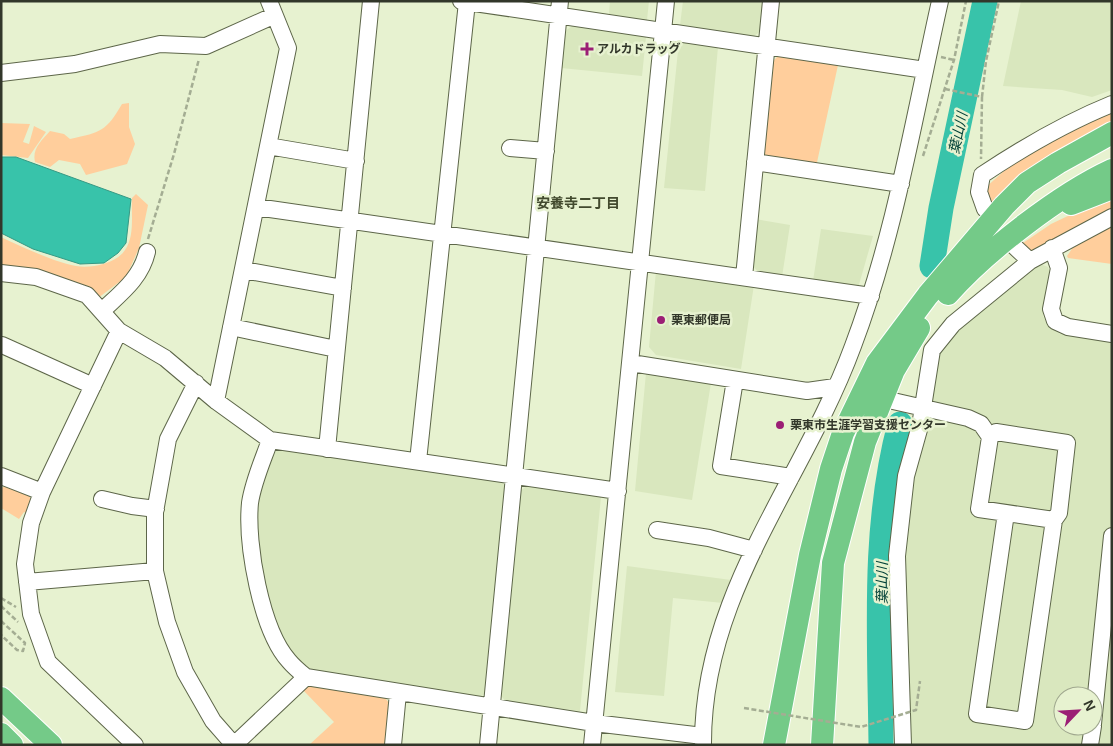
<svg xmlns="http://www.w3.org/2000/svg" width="1113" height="746" viewBox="0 0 1113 746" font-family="Helvetica,'Noto Sans JP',sans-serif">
	<rect width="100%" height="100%" fill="#e7f2d0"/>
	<!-- built -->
	<path fill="#d9e7be" d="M 610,1 L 649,1 L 647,20 L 609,14 Z
		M 683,1 L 765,1 L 762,30 L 754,36 L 680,25 Z
		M 1021,1 L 1112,1 L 1112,90 L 1092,97 L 1062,90 L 1003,86 Z
		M 572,26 L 646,37 L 642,76 L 561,68 L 564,32 Z
		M 679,41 L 718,47 L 705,191 L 664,188 Z
		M 755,219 L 790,225 L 782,277 L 760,274 L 752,265 Z
		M 821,229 L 873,236 L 858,288 L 813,281 Z
		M 1038,263 L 1048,267 L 1050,273 L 1044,307 L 1043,316 L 1048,326 L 1060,334 L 1112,341 L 1112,511 L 1092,696 L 1063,696 L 1063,726 L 1088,726 L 1081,745 L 911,745 L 903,588 L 909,504 L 943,340 Z
		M 656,271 L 754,285 L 741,369 L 656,355 L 649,347 Z
		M 646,373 L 711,383 L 692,500 L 635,491 Z
		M 280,449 L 500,479 L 507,488 L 487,692 L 479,698 L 310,671 L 292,657 L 270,615 L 255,532 L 259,495 L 271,454 Z
		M 527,486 L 601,497 L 580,711 L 506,702 L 499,693 L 520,491 Z
		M 627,566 L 731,580 L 723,603 L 673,598 L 664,696 L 615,692 Z
		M 1112,620 L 1112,745 L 1099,745 Z"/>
	<!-- green -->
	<path fill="#ffce9c" d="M 778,56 L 838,65 L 816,167 L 770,161 L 763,152 L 771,63 Z
		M 129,103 L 129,127 L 135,144 L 127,164 L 86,175 L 80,164 L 59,160 L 50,167 L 35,162 C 32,149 41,141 50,131 L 64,134 L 70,139 C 102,132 106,131 122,104 Z
		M 1112,108 L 1112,124 L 995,205 L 988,199 L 985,188 L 1024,153 Z
		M 1,123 L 30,124 L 23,142 L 29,144 L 34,126 L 46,132 L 28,158 L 1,155 Z
		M 136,194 L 148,205 L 139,248 L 126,277 L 98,298 C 72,274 35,270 1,267 L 1,237 C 19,246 57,263 76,266 C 91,269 117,263 125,250 C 135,236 131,214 132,198 Z
		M 1112,195 L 1112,208 L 1033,253 L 1023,243 L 1051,224 Z
		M 1112,225 L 1112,264 L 1068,258 L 1067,256 L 1076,243 Z
		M 9,485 L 29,494 L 31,500 L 26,513 L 24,512 L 19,519 L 1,508 L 1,488 Z
		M 313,685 L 384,697 L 391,705 L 387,745 L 309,745 L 334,722 L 302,689 Z"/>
	<!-- water -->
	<path fill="#38c3aa" stroke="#369984" d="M 1,157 L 16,157 L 131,199 L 126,243 L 118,253 L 104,263 L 80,264 L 33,249 L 1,233 Z"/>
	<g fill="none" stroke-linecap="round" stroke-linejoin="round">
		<!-- river -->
		<path stroke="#38c3aa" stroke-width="25" d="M 932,266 L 941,208 L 985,1
			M 881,745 C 880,637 872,529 900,424"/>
		<defs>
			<path id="minor" d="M 461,1 L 925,70
				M 1,73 L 75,64 L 160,44 L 206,46 L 273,16
				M 268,146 L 356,161
				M 510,148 L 546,151
				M 755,162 L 901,184
				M 256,207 L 871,296
				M 985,209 L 979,192 L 982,175 C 1024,147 1065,123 1112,104
				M 1014,246 L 1030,261
				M 1052,248 L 1059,268 L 1051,309 L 1055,321 L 1068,327 L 1112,334
				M 243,270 L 343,288
				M 1,273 L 36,277 L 87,295 L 119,331
				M 744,277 L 771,1
				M 103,310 C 121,293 141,278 147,252
				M 231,327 L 336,349
				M 2,345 L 93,386
				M 631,363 L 807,391 L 835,387
				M 735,380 L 721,466 L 791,477
				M 196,383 L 168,439 L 155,512 L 155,571 L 167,622 L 185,672 L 213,721 L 234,745
				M 873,393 L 893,401 L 968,418 L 981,424 L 990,437 L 979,509 L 1054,520 L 1025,721 L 977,714 L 1006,513
				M 216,401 L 288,48 L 269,1
				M 990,437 L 996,432 L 1067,443 L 1059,513 L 1054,520
				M 270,440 C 263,460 253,482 250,503 C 246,544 261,630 289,661 C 294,667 300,672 306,677 L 594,723 L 703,736
				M 327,449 L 371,1
				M 418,461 L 467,2
				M 1,476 L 42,492
				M 102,499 L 132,506 L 156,509
				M 657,530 L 709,538 L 754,550
				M 27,582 L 155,571
				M 1093,724 L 1112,536
				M 135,745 L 48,662 L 31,614 L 25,564 L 31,523 L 42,492 L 119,331 L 165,358 L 216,401 L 270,440 L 618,491
				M 234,745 L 306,677
				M 393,745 L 398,693
				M 488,745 L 560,1
				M 592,745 L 666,1
				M 703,745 C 702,592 803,482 853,346 C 895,235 914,117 940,1
				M 903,745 L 897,556 L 906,476 L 920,426 L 932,350 L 953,324 L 1030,261 L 1112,217
				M 1090,745 L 1093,726"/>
			<path id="highway" d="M 1071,204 L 1112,188
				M 948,294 C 986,251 1060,194 1112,170
				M 1,698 L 51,745
				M 1,734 L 12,745
				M 774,745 L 810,555 L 831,469 L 843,433 L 877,363 L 928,295 L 1004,206 L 1027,183 L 1058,163 L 1112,133
				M 822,745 L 833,563 L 865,442 L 894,370 L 919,328"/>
		</defs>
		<!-- minor casing -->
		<use href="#minor" stroke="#5d6649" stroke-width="18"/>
		<!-- highway casing -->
		<use href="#highway" stroke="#fff" stroke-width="24"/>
		<!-- path -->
		<path stroke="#a4ad93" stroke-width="2.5" stroke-dasharray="5 2.5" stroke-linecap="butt" d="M 941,57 L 954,60
			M 945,89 L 982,97 L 981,159
			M 982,97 L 986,61 L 999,1
			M 923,156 L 954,60 L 966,1
			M 148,239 L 174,154 L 199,59
			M 1,598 L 16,607
			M 1,606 L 18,622
			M 1,621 L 25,643 L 23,651 L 17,650 L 1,635"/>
		<!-- minor -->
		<use href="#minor" stroke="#fff" stroke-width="16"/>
		<!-- highway -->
		<use href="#highway" stroke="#74ca88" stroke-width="22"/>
		<!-- path-bridge -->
		<path stroke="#a4ad93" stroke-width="2.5" stroke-dasharray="5 2.5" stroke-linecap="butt" d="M 744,708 L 861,727 L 916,710 L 920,681"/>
	</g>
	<!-- markers -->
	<g fill="#9b1e75" stroke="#e7f2d0" stroke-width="2">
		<path d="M584.5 41.5h5v5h5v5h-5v5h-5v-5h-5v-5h5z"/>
		<circle cx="661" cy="320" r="5"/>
		<circle cx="780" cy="425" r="5"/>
	</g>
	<g text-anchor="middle" stroke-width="5" stroke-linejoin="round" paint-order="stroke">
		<!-- poi labels -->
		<g font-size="12" font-weight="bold" fill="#32372a" stroke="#e7f2d0" text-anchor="start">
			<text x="597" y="53">アルカドラッグ</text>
			<text x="671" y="324">栗東郵便局</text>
			<text x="790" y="429">栗東市生涯学習支援センター</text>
		</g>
		<!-- water labels -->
		<g font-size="14" font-style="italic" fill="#034238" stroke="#e7f2d0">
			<text transform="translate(958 133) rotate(-78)" y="5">葉山川</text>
			<text transform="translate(882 583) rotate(-90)" y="5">葉山川</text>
		</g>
		<!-- neighbourhood labels -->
		<g font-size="14" font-weight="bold" fill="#424a2e" stroke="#e7f2d0">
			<text x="578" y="208">安養寺二丁目</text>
		</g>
	</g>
	<!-- border -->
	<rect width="1113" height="746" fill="none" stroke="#32372a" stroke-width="5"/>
	<!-- north arrow -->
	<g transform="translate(1078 711) rotate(65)"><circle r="24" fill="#e7f2d0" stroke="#9fa78e"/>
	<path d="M0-4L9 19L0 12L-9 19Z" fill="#9b1e75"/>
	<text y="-8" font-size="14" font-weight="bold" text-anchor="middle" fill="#32372a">N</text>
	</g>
</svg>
